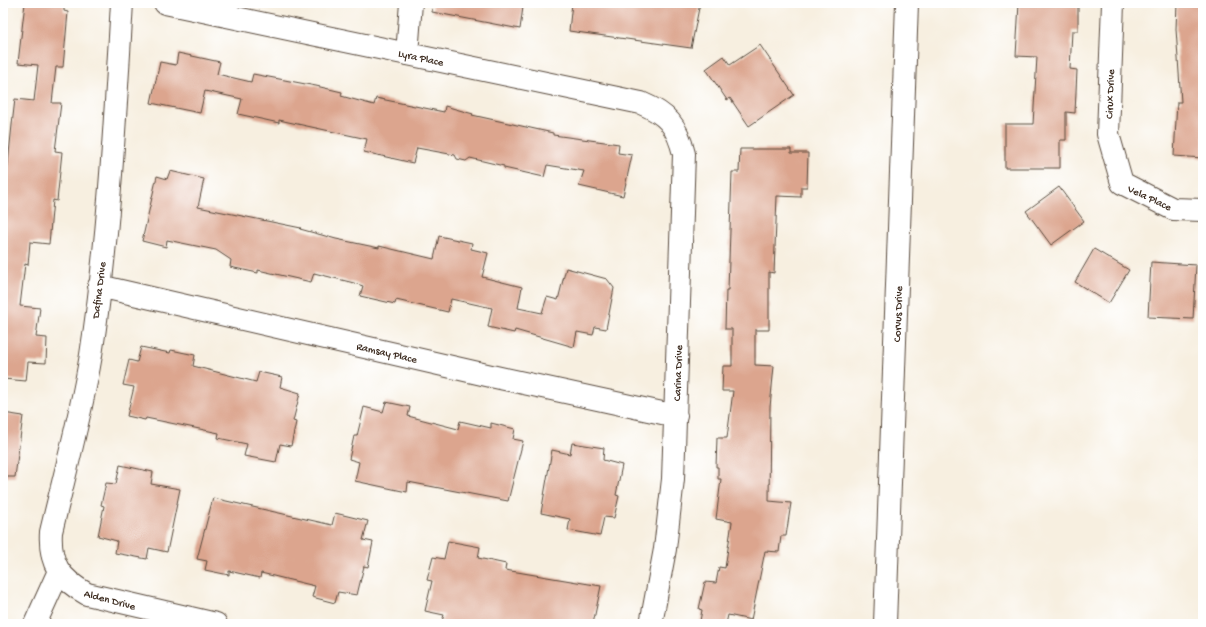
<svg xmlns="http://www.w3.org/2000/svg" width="1206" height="627" viewBox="0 0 1206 627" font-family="'Gochi Hand',sans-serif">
	<rect width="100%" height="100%" fill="#fff"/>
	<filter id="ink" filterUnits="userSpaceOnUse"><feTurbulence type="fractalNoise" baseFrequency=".025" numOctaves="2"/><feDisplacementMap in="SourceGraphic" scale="8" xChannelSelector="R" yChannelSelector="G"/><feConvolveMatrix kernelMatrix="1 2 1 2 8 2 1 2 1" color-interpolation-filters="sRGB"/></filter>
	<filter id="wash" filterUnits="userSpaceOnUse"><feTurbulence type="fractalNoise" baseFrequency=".012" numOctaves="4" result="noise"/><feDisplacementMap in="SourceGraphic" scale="16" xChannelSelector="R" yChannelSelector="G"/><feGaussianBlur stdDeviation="0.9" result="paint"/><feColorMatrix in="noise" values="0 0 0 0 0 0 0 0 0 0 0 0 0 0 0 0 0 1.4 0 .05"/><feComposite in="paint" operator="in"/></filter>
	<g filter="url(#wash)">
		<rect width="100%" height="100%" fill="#f7efe0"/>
		<g id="blocks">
			<!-- building -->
			<path fill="#dca58e" d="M 25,3 L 64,3 L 64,11 L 68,12 L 63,67 L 56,67 L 52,103 L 61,103 L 55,151 L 62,152 L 57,201 L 53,200 L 49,244 L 30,242 L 28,265 L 25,264 L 20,306 L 40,308 L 36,337 L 47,338 L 46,363 L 28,362 L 26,381 L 3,379 L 3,212 L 12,125 L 15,99 L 34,101 L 38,65 L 18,63 Z
				M 433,3 L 511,3 L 511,5 L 523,7 L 520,29 L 432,12 Z
				M 572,3 L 700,3 L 691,48 L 569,31 Z
				M 1019,3 L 1078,3 L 1078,31 L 1072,31 L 1070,69 L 1077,70 L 1075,113 L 1066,112 L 1066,140 L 1060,140 L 1060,168 L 1005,168 L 1005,124 L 1033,124 L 1037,57 L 1016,56 Z
				M 1177,3 L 1203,3 L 1203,158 L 1174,156 L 1177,102 L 1181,102 L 1176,29 Z
				M 760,45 L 794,95 L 749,126 L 730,98 L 727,100 L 706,69 L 724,56 L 730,65 Z
				M 178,53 L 220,62 L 217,74 L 251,82 L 253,74 L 316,86 L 342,92 L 341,96 L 374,105 L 376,98 L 444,112 L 445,106 L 473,114 L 472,115 L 553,133 L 553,135 L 619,144 L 618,153 L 632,155 L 623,196 L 579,186 L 584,171 L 547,165 L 544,177 L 504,168 L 504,166 L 470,158 L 466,161 L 457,159 L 455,155 L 417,148 L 413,163 L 364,152 L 367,139 L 279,120 L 279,123 L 238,114 L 242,99 L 205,91 L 200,113 L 151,103 L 160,62 L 176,65 Z
				M 740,149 L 791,149 L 791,153 L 808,153 L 807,187 L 801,187 L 801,197 L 777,196 L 774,273 L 769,272 L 769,330 L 755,330 L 755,365 L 774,366 L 770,407 L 769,501 L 791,503 L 786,536 L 781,536 L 779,552 L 765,551 L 751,620 L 728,615 L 726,624 L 715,624 L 700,621 L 702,610 L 699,609 L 705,582 L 716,583 L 719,567 L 725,568 L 732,522 L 716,519 L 721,479 L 718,479 L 718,467 L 716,467 L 717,438 L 727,438 L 733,391 L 722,391 L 723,366 L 732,366 L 732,329 L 725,329 L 726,290 L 728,290 L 732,172 L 739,172 Z
				M 170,171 L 204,179 L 198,207 L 301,228 L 300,229 L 336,239 L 379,248 L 379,246 L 434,259 L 439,236 L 472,243 L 471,249 L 488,253 L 482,277 L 522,287 L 518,308 L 542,313 L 547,297 L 558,300 L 566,268 L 607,279 L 614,288 L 606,329 L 595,327 L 593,335 L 577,332 L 574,347 L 515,330 L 514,333 L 488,327 L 492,308 L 451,299 L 448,312 L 396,300 L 395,304 L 360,296 L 363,286 L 354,283 L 314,273 L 311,282 L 258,270 L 258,273 L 230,267 L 231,260 L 216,250 L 167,240 L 166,247 L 142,241 L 157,176 L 167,179 Z
				M 1059,187 L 1084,221 L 1051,245 L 1026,211 Z
				M 1094,249 L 1129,270 L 1109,303 L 1075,282 Z
				M 1151,262 L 1196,265 L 1193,319 L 1148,317 Z
				M 141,347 L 170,353 L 171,350 L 195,355 L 193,366 L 256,382 L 259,372 L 282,377 L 280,387 L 300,393 L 293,421 L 296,422 L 291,446 L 280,444 L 276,462 L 244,456 L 247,444 L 218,438 L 219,433 L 146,418 L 145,420 L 127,416 L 134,387 L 123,385 L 129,360 L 137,362 Z
				M 386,402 L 410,407 L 408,416 L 458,429 L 460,421 L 491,428 L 491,423 L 515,429 L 513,439 L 523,441 L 508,501 L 408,482 L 407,492 L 355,481 L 359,462 L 349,459 L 354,436 L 357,436 L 364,407 L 383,412 Z
				M 3,413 L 23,416 L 15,477 L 3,477 Z
				M 572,443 L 604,448 L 603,460 L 622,465 L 616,495 L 619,496 L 614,518 L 604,517 L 600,536 L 568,530 L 570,519 L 541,513 L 552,450 L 570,454 Z
				M 120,465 L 153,472 L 151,484 L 180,489 L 167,552 L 149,548 L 147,559 L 115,553 L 117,541 L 98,536 L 104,506 L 101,505 L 106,483 L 116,484 Z
				M 213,498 L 332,525 L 335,513 L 368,521 L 363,540 L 373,542 L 368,567 L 364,566 L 357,595 L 338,592 L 335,603 L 312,597 L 315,586 L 261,573 L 260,578 L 229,571 L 229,575 L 205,570 L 207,561 L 197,559 Z
				M 448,541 L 480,547 L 478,558 L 506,564 L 505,570 L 601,586 L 593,624 L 441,624 L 444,615 L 425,611 L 432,581 L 427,580 L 433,557 L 444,559 Z"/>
		</g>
	</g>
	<g filter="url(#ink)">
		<use href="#blocks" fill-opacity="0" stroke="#57483b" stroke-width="1"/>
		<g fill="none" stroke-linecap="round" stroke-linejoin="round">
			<defs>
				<path id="minor" d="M 122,3 C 115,120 109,239 91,355 C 81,415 65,473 51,532 C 49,564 60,579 87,594 L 216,624
					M 165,3 L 641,103 C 667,114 677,125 684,154 L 673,479 L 665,549 L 651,624
					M 1113,3 L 1108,134 L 1122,183 L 1173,209 L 1203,210
					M 407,54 L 411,3
					M 99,286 L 491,376 L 676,416
					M 35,624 L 59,571
					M 885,624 L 907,3"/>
			</defs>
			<!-- minor casing -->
			<use href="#minor" stroke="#57483b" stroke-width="24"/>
			<!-- minor -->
			<use href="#minor" stroke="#fff" stroke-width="22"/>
		</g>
	</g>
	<g text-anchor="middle" stroke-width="3" stroke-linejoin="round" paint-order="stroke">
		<!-- street labels -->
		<g font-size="11" fill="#3b2a1e" stroke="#fff">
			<text transform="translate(421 57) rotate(12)" y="4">Lyra Place</text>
			<text transform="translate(1109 94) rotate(-88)" y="4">Cirux Drive</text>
			<text transform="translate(1150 197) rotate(25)" y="4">Vela Place</text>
			<text transform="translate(98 290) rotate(-83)" y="4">Dafina Drive</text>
			<text transform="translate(897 314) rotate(-88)" y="4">Corvus Drive</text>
			<text transform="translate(387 352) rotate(13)" y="4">Ramsay Place</text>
			<text transform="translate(677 373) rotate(-88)" y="4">Carina Drive</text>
			<text transform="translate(110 599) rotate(15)" y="4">Alden Drive</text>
		</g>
	</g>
	<!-- margin -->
	<rect width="1206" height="627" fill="none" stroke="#fff" stroke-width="16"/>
</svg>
